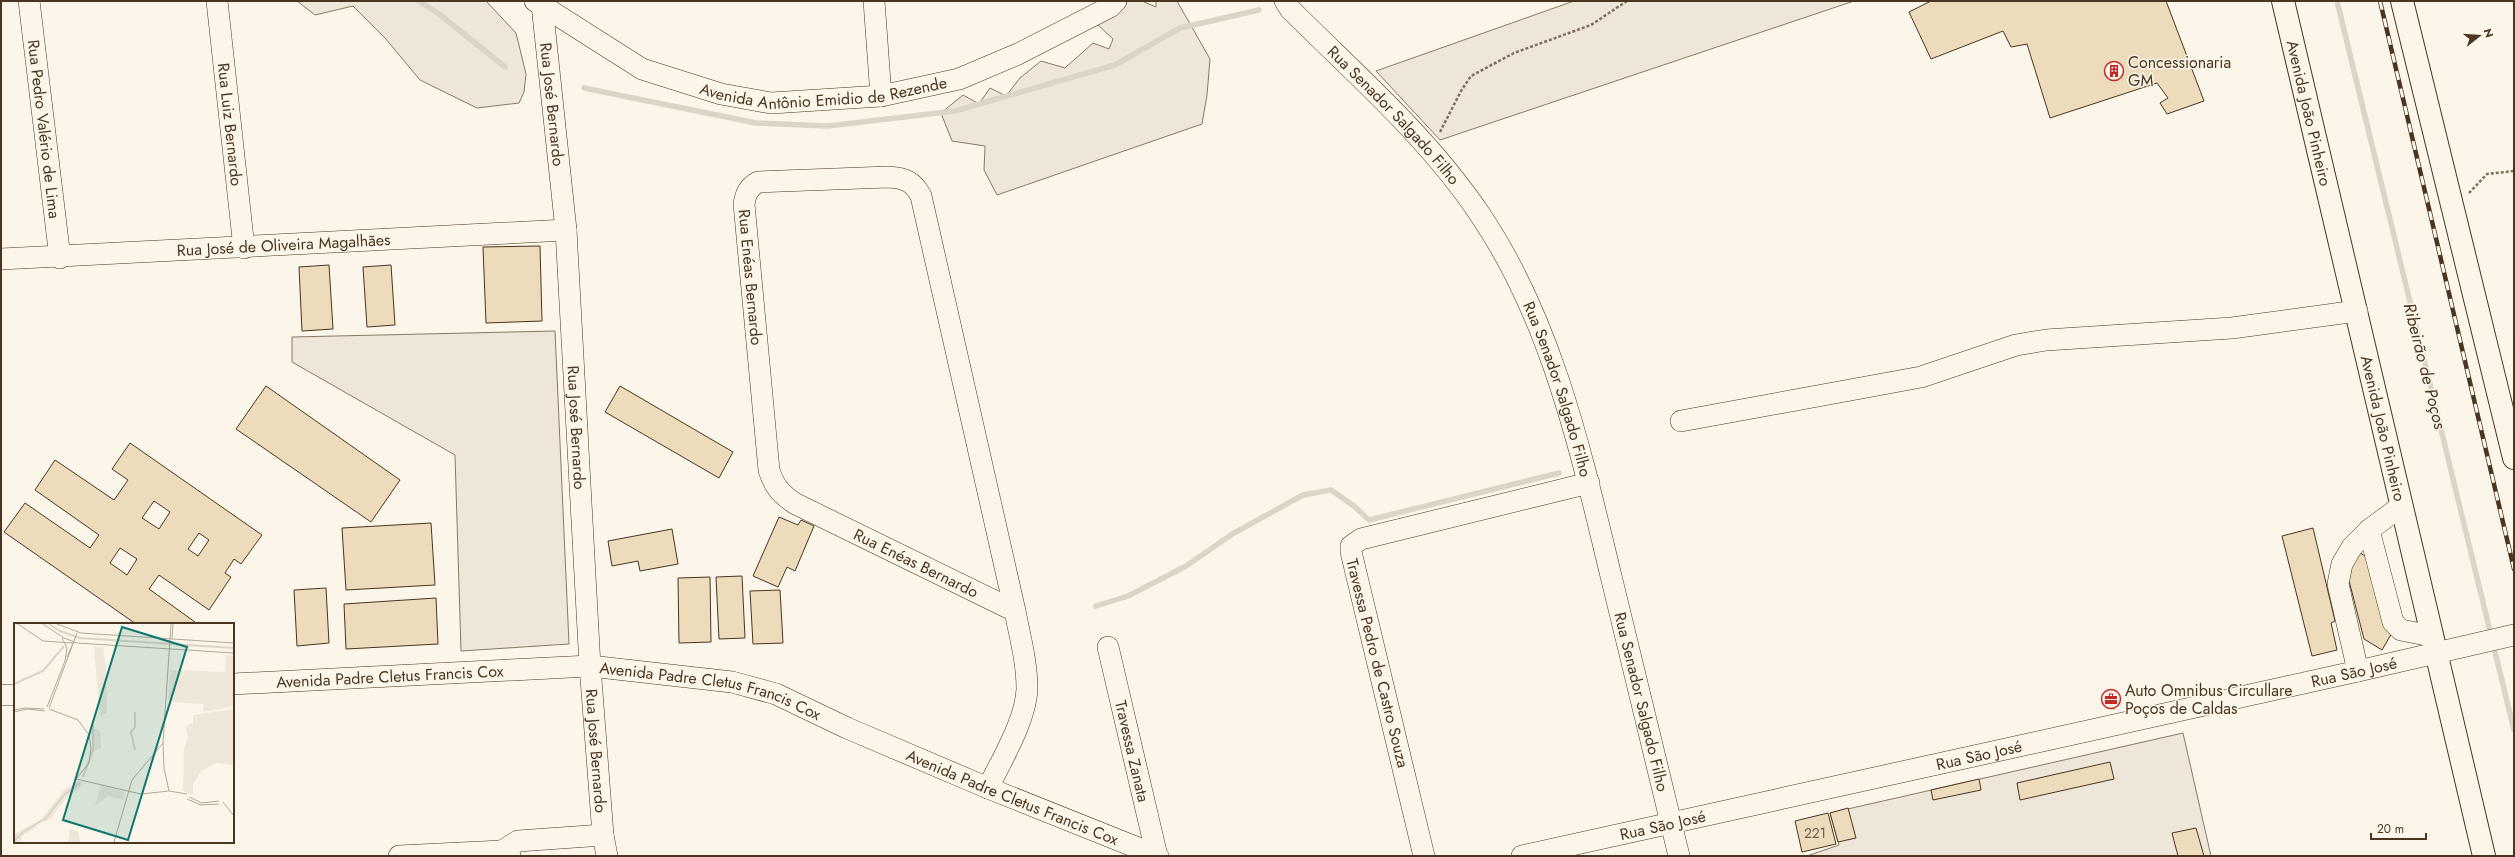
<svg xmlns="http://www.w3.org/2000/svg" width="2515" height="857" viewBox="0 0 2515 857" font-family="Jost,sans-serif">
	<rect width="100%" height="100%" fill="#fbf6e9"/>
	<!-- green -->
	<path fill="#ede6d9" stroke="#887966" d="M 297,1 L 486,1 L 516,33 L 526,74 L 524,92 L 519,103 L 477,108 L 420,80 L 385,38 L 353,6 L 315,15 Z
		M 1126,1 L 1142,1 L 1156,7 L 1156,1 L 1177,1 L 1210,59 L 1207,95 L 1202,124 L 997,195 L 984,170 L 985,146 L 952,141 L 941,113 L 963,95 L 979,104 L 990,88 L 1006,96 L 1020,78 L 1041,61 L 1065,68 L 1093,43 L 1109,49 L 1113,39 L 1098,25 Z
		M 1574,1 L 1854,1 L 1440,140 L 1376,71 Z
		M 555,331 L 569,644 L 461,651 L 455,455 L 292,362 L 292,337 Z
		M 2183,733 L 2211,856 L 1807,856 L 1839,845 L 1830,813 Z"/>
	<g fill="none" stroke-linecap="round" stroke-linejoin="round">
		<!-- stream -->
		<path stroke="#dcd4c6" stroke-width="5.5" d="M 419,1 L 439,14 L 505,67
			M 2337,1 L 2514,730
			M 584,88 L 756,123 L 828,126 L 955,111 L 1115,65 L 1180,28 L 1259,10
			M 1096,606 L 1128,596 L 1186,566 L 1234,533 L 1303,495 L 1331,490 L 1354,506 L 1369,520 L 1559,473"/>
	</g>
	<!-- building -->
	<path fill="#ecdcbc" stroke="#4a3520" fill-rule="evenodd" d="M 1931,1 L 2166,1 L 2204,101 L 2167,114 L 2160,103 L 2168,98 L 2157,83 L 2050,118 L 2027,44 L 2011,47 L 2003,31 L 1931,59 L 1909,12 Z
		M 540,246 L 542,321 L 486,323 L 483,247 Z
		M 329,265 L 333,329 L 302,331 L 299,267 Z
		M 391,265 L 395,325 L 367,327 L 363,267 Z
		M 266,386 L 400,480 L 371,522 L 236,429 Z
		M 620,386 L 733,452 L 719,478 L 605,412 Z
		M 130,443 L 262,535 L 241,564 L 234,559 L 225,573 L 231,577 L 209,610 L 159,575 L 149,589 L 195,622 L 194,624 L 136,624 L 4,532 L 25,503 L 90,548 L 99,535 L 35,490 L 55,460 L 114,500 L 128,480 L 112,469 ZM 154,501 L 170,512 L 159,529 L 142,518 ZM 199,533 L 209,540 L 198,556 L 188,549 ZM 120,548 L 137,559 L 127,575 L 110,563 Z
		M 779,517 L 798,525 L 801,520 L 814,526 L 795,571 L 787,567 L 778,587 L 753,576 Z
		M 431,523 L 435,585 L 346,590 L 342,528 Z
		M 2313,528 L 2335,621 L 2331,623 L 2337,650 L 2312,656 L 2282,536 Z
		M 672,529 L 678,564 L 640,571 L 638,561 L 612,566 L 608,541 Z
		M 2357,551 L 2376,563 L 2393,631 L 2382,650 L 2364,639 L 2346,569 Z
		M 742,576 L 745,638 L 719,639 L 716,577 Z
		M 710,577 L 711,642 L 679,643 L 678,578 Z
		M 326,588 L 329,643 L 297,646 L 294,590 Z
		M 780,590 L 783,643 L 753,644 L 750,591 Z
		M 436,598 L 438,644 L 346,649 L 344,604 Z
		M 2110,762 L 2114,779 L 2020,800 L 2017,783 Z
		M 1979,779 L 1981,790 L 1933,800 L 1931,790 Z
		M 1848,808 L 1856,838 L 1838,842 L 1830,813 Z
		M 1828,813 L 1836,844 L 1802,852 L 1795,821 Z
		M 2196,828 L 2204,856 L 2178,856 L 2172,833 Z"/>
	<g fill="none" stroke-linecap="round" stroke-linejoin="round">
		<defs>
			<g id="minor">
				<path id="s1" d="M 29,1 L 60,258"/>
				<path id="s2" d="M 217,1 L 244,248"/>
				<path id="s3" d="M 535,1 L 642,69 L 721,94 L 771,103 L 881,96 L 959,79 L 1018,54 L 1110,7 L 1116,1"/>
				<path id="s4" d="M 545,1 L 542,5 L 566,230 L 590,666 L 603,835 L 607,856"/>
				<path d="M 874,1 L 881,96"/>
				<path id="s5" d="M 1285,1 L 1290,9 C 1355,74 1427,136 1479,213 C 1552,320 1581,452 1611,576 C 1634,669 1657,762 1679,856"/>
				<path id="s6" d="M 1,259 L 566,230"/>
				<path d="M 1681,421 L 1921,377 L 2016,345 L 2046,340 L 2232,328 L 2357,311"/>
				<path d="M 2369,530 L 2393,622 L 2401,630 L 2431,636"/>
				<path id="s7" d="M 1108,647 L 1157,856"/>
				<path d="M 2358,671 L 2338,584 L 2342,564 L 2352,547 L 2369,530 L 2400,507"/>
				<path id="s8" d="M 233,684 L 590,666 L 732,682 L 776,694 L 847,728 L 988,788 L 1158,856"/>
				<path d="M 1,695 L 15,695"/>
				<path id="s9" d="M 988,788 C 1001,761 1026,720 1027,689 C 1027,662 1020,637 1015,611 L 921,196 C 913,181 905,178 888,177 L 758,182 C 748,188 746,193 744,204 L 769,470 C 774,486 780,493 794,503 L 1015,611"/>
				<path d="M 399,856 L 502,851"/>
				<path d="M 510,856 L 502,851 L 518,841 L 603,835"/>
				<path d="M 1424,856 L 1351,552 L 1351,546 L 1361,539 L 1589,483"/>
				<path id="s10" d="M 1522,856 L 2358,671 L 2514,635"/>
			</g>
			<g id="major">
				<path id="s11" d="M 2283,1 L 2484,856"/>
				<path d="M 2402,1 L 2514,458"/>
			</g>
		</defs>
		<!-- minor casing -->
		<use href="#minor" stroke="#4a3520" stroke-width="22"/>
		<!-- major casing -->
		<use href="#major" stroke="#4a3520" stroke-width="24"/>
		<!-- path -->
		<path stroke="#7f6f5c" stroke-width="2.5" stroke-dasharray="3 2" stroke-linecap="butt" d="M 1440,132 L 1461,91 L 1471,76 L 1514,53 L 1591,25 L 1627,1
			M 2469,193 L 2487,174 L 2514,171"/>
		<!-- minor -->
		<use href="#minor" stroke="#fbf6e9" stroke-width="21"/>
		<!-- major -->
		<use href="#major" stroke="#fbf6e9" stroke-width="22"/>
		<defs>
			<path id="rail" d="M 2380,1 L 2514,569"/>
		</defs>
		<!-- rail casing -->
		<use href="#rail" stroke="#4a3520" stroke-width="4.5"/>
		<!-- rail -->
		<use href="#rail" stroke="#fbf6e9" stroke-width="3" stroke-dasharray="9" stroke-linecap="butt"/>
	</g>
	<!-- icons -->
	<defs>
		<symbol id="building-ring" viewBox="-11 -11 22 22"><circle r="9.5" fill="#fbf6e9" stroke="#c62828" stroke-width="1.5"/><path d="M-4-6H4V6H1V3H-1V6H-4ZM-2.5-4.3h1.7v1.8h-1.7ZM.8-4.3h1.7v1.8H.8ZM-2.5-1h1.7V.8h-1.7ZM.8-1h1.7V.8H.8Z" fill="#c62828"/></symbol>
		<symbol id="office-ring" viewBox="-11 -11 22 22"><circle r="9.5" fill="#fbf6e9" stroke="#c62828" stroke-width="1.5"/><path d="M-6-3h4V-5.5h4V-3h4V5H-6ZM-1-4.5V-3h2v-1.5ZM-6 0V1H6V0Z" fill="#c62828"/></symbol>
	</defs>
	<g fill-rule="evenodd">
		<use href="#building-ring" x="2103" y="60" width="22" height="22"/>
		<use href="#office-ring" x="2100" y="688" width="22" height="22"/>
	</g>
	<g text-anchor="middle" stroke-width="3" stroke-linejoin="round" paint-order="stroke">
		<!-- number labels -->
		<g font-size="14" fill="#725f47">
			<text x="1815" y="838">221</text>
		</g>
		<!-- poi labels -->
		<g font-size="16" fill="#4a3520" stroke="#fbf6e9" text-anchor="start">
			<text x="2128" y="68">Concessionaria<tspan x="2128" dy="18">GM</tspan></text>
			<text x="2125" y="696">Auto Omnibus Circullare<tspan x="2125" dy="18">Poços de Caldas</tspan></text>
		</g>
		<!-- street labels -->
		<g font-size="16" fill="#4a3520" stroke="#fbf6e9">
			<text dy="6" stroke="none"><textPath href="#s3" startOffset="313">Avenida Antônio Emidio de Rezende</textPath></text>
			<text dy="6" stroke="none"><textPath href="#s4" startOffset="105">Rua José Bernardo</textPath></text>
			<text dy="6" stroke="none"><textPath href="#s11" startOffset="115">Avenida João Pinheiro</textPath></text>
			<text dy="6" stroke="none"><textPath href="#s5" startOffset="158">Rua Senador Salgado Filho</textPath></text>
			<text dy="6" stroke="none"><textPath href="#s2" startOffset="124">Rua Luiz Bernardo</textPath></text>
			<text dy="6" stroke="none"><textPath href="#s1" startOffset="129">Rua Pedro Valério de Lima</textPath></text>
			<text dy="6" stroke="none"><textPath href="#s6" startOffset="283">Rua José de Oliveira Magalhães</textPath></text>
			<text dy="6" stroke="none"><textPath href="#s9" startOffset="883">Rua Enéas Bernardo</textPath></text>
			<text dy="6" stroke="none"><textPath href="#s5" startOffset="482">Rua Senador Salgado Filho</textPath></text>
			<text dy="6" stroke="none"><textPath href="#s4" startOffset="429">Rua José Bernardo</textPath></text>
			<text dy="6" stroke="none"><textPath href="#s11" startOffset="439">Avenida João Pinheiro</textPath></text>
			<text dy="6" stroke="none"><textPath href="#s9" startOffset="1255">Rua Enéas Bernardo</textPath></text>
			<text transform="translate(1378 663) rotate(76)" y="6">Travessa Pedro de Castro Souza</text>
			<text dy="6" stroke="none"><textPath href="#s10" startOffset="852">Rua São José</textPath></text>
			<text dy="6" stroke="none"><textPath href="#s8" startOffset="157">Avenida Padre Cletus Francis Cox</textPath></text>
			<text dy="6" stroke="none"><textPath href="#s8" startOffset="481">Avenida Padre Cletus Francis Cox</textPath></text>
			<text dy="6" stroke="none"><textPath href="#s5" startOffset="806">Rua Senador Salgado Filho</textPath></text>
			<text dy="6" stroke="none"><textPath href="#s4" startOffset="753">Rua José Bernardo</textPath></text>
			<text dy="6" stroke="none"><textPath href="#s7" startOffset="107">Travessa Zanata</textPath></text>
			<text dy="6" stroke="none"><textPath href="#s10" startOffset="468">Rua São José</textPath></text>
			<text dy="6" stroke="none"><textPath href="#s8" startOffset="804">Avenida Padre Cletus Francis Cox</textPath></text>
			<text dy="6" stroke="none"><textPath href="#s10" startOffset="144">Rua São José</textPath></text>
		</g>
		<!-- water labels -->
		<g font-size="17" font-style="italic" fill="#4a3520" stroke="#fbf6e9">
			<text transform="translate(2425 366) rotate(76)" y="6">Ribeirão de Poços</text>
		</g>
	</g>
	<!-- overview -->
	<g transform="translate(14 623)">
		<rect width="220" height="220" fill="#fbf6e9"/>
		<path d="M 80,24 L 89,24 L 92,46 L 93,90 L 86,93 ZM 212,32 L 220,33 L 220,83 L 189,89 L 190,81 L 156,79 L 154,76 L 156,47 L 211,49 ZM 220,86 L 220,137 L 218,142 L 203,140 L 188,147 L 179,161 L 179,172 L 169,168 L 170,125 L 174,115 L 172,106 L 173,102 L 179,100 L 179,92 ZM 81,106 L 86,108 L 87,125 L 79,128 L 78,113 L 75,108 ZM 63,158 L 69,160 L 68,163 L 52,175 L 38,194 L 31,199 L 27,197 L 48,169 ZM 87,162 L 111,169 L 109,177 L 94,173 L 81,183 ZM 20,200 L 23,204 L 9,212 L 6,219 L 0,219 L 0,211 ZM 56,205 L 64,209 L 66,219 L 54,219 Z" fill="#ede6d9"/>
		<path fill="none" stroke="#dcd4c6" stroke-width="2" d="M 35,1 L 46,8 L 66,15 L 220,25M 0,61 L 29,48 L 50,23M 121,127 L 117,109 L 121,104 L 121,89M 69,154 L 79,127 L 79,101M 0,218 L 9,209 L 32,195 L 50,172 L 66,160"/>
		<path fill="none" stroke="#b4a999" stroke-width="1" d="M 4,1 L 29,18 L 59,20M 29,1 L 50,15 L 63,20 L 220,30M 43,1 L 67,10 L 220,20M 48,15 L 53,25 L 51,38M 158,16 L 159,1M 53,34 L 60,18M 33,84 L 51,38M 35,85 L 63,10M 35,86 L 64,97 L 75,112 L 77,125 L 75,140 L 62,156M 0,87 L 11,85 L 30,86M 0,89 L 13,86 L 31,88M 62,156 L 127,171 L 155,168 L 173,171M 155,168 L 150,145 L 149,120 L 157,1M 175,174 L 188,180 L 205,178M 173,176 L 187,182 L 205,181M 209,179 L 220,193M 100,219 L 118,157 L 149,120"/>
		<path fill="#0f766e" fill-opacity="0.15" stroke="#0f766e" stroke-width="2" d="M 108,4 L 173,24 L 114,217 L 49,197 Z"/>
		<rect width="220" height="220" fill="none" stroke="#4a3520" stroke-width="2"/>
	</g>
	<!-- border -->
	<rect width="2515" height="857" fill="none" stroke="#4a3520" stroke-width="4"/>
	<!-- north arrow -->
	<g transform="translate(2479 36) rotate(73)" stroke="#fbf6e9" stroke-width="3" paint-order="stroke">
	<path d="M0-3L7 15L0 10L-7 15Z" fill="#4a3520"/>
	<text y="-6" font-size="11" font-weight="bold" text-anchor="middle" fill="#4a3520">N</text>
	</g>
	<!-- scale -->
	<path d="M2371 833v6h55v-6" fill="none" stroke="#4a3520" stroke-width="2"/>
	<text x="2377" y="833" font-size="12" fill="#4a3520" stroke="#fbf6e9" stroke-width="3" paint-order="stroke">20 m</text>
</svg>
